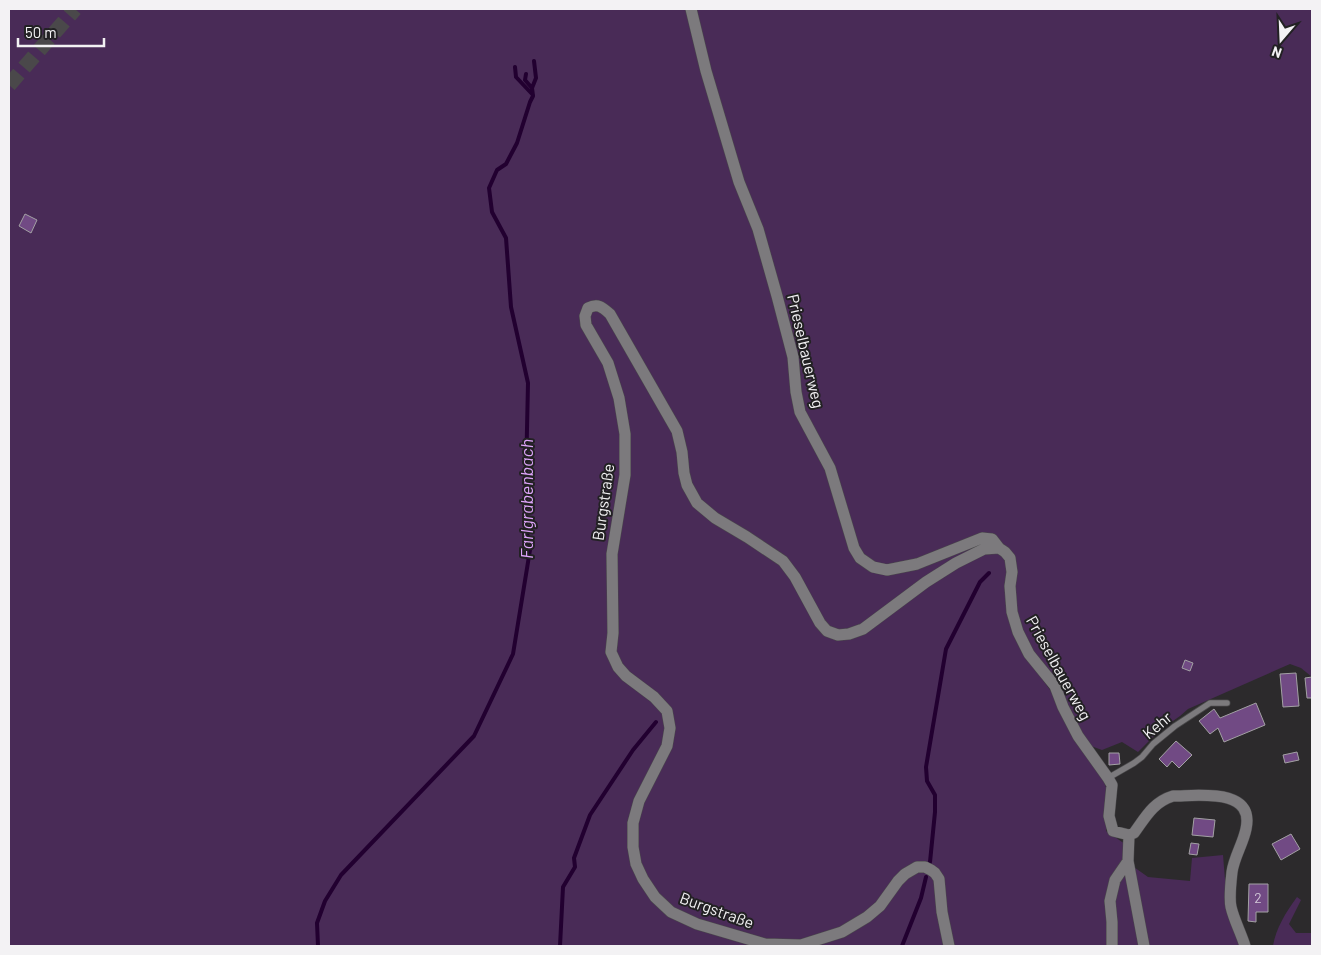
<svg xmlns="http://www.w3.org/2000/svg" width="1321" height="955" viewBox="0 0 1321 955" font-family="Barlow,sans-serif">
	<rect width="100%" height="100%" fill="#2c2a2c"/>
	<!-- green -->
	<path fill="#492b57" d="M 9,9 L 1312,9 L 1312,677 L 1301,668 L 1290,664 L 1188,709 L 1180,716 L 1160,730 L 1138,752 L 1122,742 L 1102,750 L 1091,746 L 1081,732 L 1022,633 L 1015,611 L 1014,562 L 992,538 L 871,572 L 984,544 L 1003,557 L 1008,568 L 1006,594 L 1032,665 L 1053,694 L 1101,774 L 1107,790 L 1106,831 L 1125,844 L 1124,860 L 1148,877 L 1190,881 L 1192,858 L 1223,855 L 1227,904 L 1243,946 L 9,946 Z
		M 1297,897 L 1301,900 L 1289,924 L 1296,933 L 1312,933 L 1312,946 L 1273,946 C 1276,928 1286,912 1297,897 Z"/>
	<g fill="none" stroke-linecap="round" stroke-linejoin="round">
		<!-- stream -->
		<path stroke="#220030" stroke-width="4" d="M 515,67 L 516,77 L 533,95
			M 526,74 L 525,80 L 532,88
			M 930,862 L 935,812 L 935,795 L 927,781 L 926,767 L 946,649 L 980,582 L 989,573
			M 318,946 L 317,923 L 325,901 L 341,875 L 474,736 L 513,654 L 530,550 L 525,521 L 528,383 L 511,307 L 506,238 L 492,212 L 489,188 L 497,170 L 506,164 L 517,143 L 530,102 L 533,96 L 532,88 L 536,78 L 534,61
			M 560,946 L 563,887 L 575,867 L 574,858 L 590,815 L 633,750 L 656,722
			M 902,946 L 921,898 L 926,877"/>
	</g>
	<!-- building -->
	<path fill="#714a84" stroke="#a3a1a4" d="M 25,214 L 37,220 L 31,233 L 19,226 Z
		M 1185,660 L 1193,663 L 1190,671 L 1182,668 Z
		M 1296,673 L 1299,706 L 1283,707 L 1280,674 Z
		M 1312,677 L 1312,698 L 1307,698 L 1305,678 Z
		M 1256,703 L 1265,725 L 1224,742 L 1218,728 L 1210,734 L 1199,721 L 1214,709 L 1220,718 Z
		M 1176,741 L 1192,755 L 1179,768 L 1172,761 L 1167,767 L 1159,759 Z
		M 1297,752 L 1299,760 L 1285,763 L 1283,755 Z
		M 1109,753 L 1119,753 L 1120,764 L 1109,765 Z
		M 1194,818 L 1215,820 L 1213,837 L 1192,835 Z
		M 1291,834 L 1300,849 L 1281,860 L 1272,844 Z
		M 1191,843 L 1199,844 L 1197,855 L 1189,854 Z
		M 1249,884 L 1268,884 L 1268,912 L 1256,912 L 1256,922 L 1248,921 Z"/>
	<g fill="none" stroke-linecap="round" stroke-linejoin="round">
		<!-- highway-tunnel -->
		<path stroke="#4a484a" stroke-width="15" stroke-dasharray="15 8" stroke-linecap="butt" d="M 9,85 L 75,9"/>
		<defs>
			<path id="lane" d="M 1108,778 L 1134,763 L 1142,757 L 1153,744 L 1175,726 L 1210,703 L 1227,703"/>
			<path id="street" d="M 691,9 L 706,71 L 739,182 L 758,229 L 777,296 L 793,357 L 796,392 L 800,412 L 830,468 L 854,548 L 860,558 L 873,567 L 887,570 L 917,564 L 982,538 L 992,539 L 999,548 L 1005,552 L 1010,558 L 1012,572 L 1010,586 L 1012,612 L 1018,632 L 1029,654 L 1055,686 L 1063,707 L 1078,736 L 1108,778 L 1112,785 L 1109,816 L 1113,831 L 1129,835
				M 1129,835 L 1134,833 C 1145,818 1153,802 1173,796 C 1197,796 1255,787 1246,829 C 1243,844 1234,857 1232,872 C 1231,881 1229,898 1231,907 C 1234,920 1241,933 1245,946
				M 1129,835 L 1128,861 L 1144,946
				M 949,946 L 942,912 L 939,879 L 935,873 L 931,870 L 925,867 L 917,867 L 905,874 L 898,881 L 880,906 L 867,917 L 842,932 L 801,945 L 765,944 L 697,924 L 671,912 L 655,897 L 643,879 L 636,864 L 633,847 L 633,823 L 639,801 L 667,746 L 670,728 L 667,711 L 654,697 L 626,676 L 618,667 L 611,652 L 613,633 L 612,554 L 625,475 L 625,434 L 619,398 L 608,363 L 586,325 L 585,316 L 588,308 C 598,303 602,307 610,314 L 677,431 L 682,452 L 684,473 L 687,485 L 697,503 L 715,518 L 747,537 L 783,561 L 795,577 L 820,623 L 827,631 L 838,635 L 849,634 L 863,629 L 926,582 L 956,563 L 984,549 L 999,548
				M 1112,946 L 1112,922 L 1110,901 L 1115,880 L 1128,861"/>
		</defs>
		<!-- lane casing -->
		<use href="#lane" stroke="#4a494b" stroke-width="7"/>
		<!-- street casing -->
		<use href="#street" stroke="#4a494b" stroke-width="12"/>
		<!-- lane -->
		<use href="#lane" stroke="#7c7a7d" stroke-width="5.5"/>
		<!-- street -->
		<use href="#street" stroke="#7c7a7d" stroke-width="11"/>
	</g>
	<g text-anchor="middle" stroke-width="4" stroke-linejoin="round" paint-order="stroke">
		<!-- number labels -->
		<g font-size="14" fill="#d2c8d8">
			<text x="1258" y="903">2</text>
		</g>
		<!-- street labels -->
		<g font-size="16" fill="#f3f2f4" stroke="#222123">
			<text transform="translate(806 351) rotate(77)" y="6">Prieselbauerweg</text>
			<text transform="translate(603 502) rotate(-82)" y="6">Burgstraße</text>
			<text transform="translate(1059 668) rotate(61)" y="6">Prieselbauerweg</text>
			<text transform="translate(1157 725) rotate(-40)" y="6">Kehr</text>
			<text transform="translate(717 910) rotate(20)" y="6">Burgstraße</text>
		</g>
		<!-- water labels -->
		<g font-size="18" font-style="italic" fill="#dda4f9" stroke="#222123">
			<text transform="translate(527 499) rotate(-90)" y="6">Farlgrabenbach</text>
		</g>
	</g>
	<!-- border -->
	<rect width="1321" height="955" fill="none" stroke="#f3f2f4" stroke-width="20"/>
	<!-- north arrow -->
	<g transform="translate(1281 40) rotate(199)" stroke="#222123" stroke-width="4" paint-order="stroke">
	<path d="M0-4L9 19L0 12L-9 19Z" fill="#f3f2f4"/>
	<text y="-8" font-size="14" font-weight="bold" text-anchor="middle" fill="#f3f2f4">N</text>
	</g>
	<!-- scale -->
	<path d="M18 38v8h86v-8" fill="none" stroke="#f3f2f4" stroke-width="2.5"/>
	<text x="25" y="38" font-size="15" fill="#f3f2f4" stroke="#222123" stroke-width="4" paint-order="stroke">50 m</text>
</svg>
